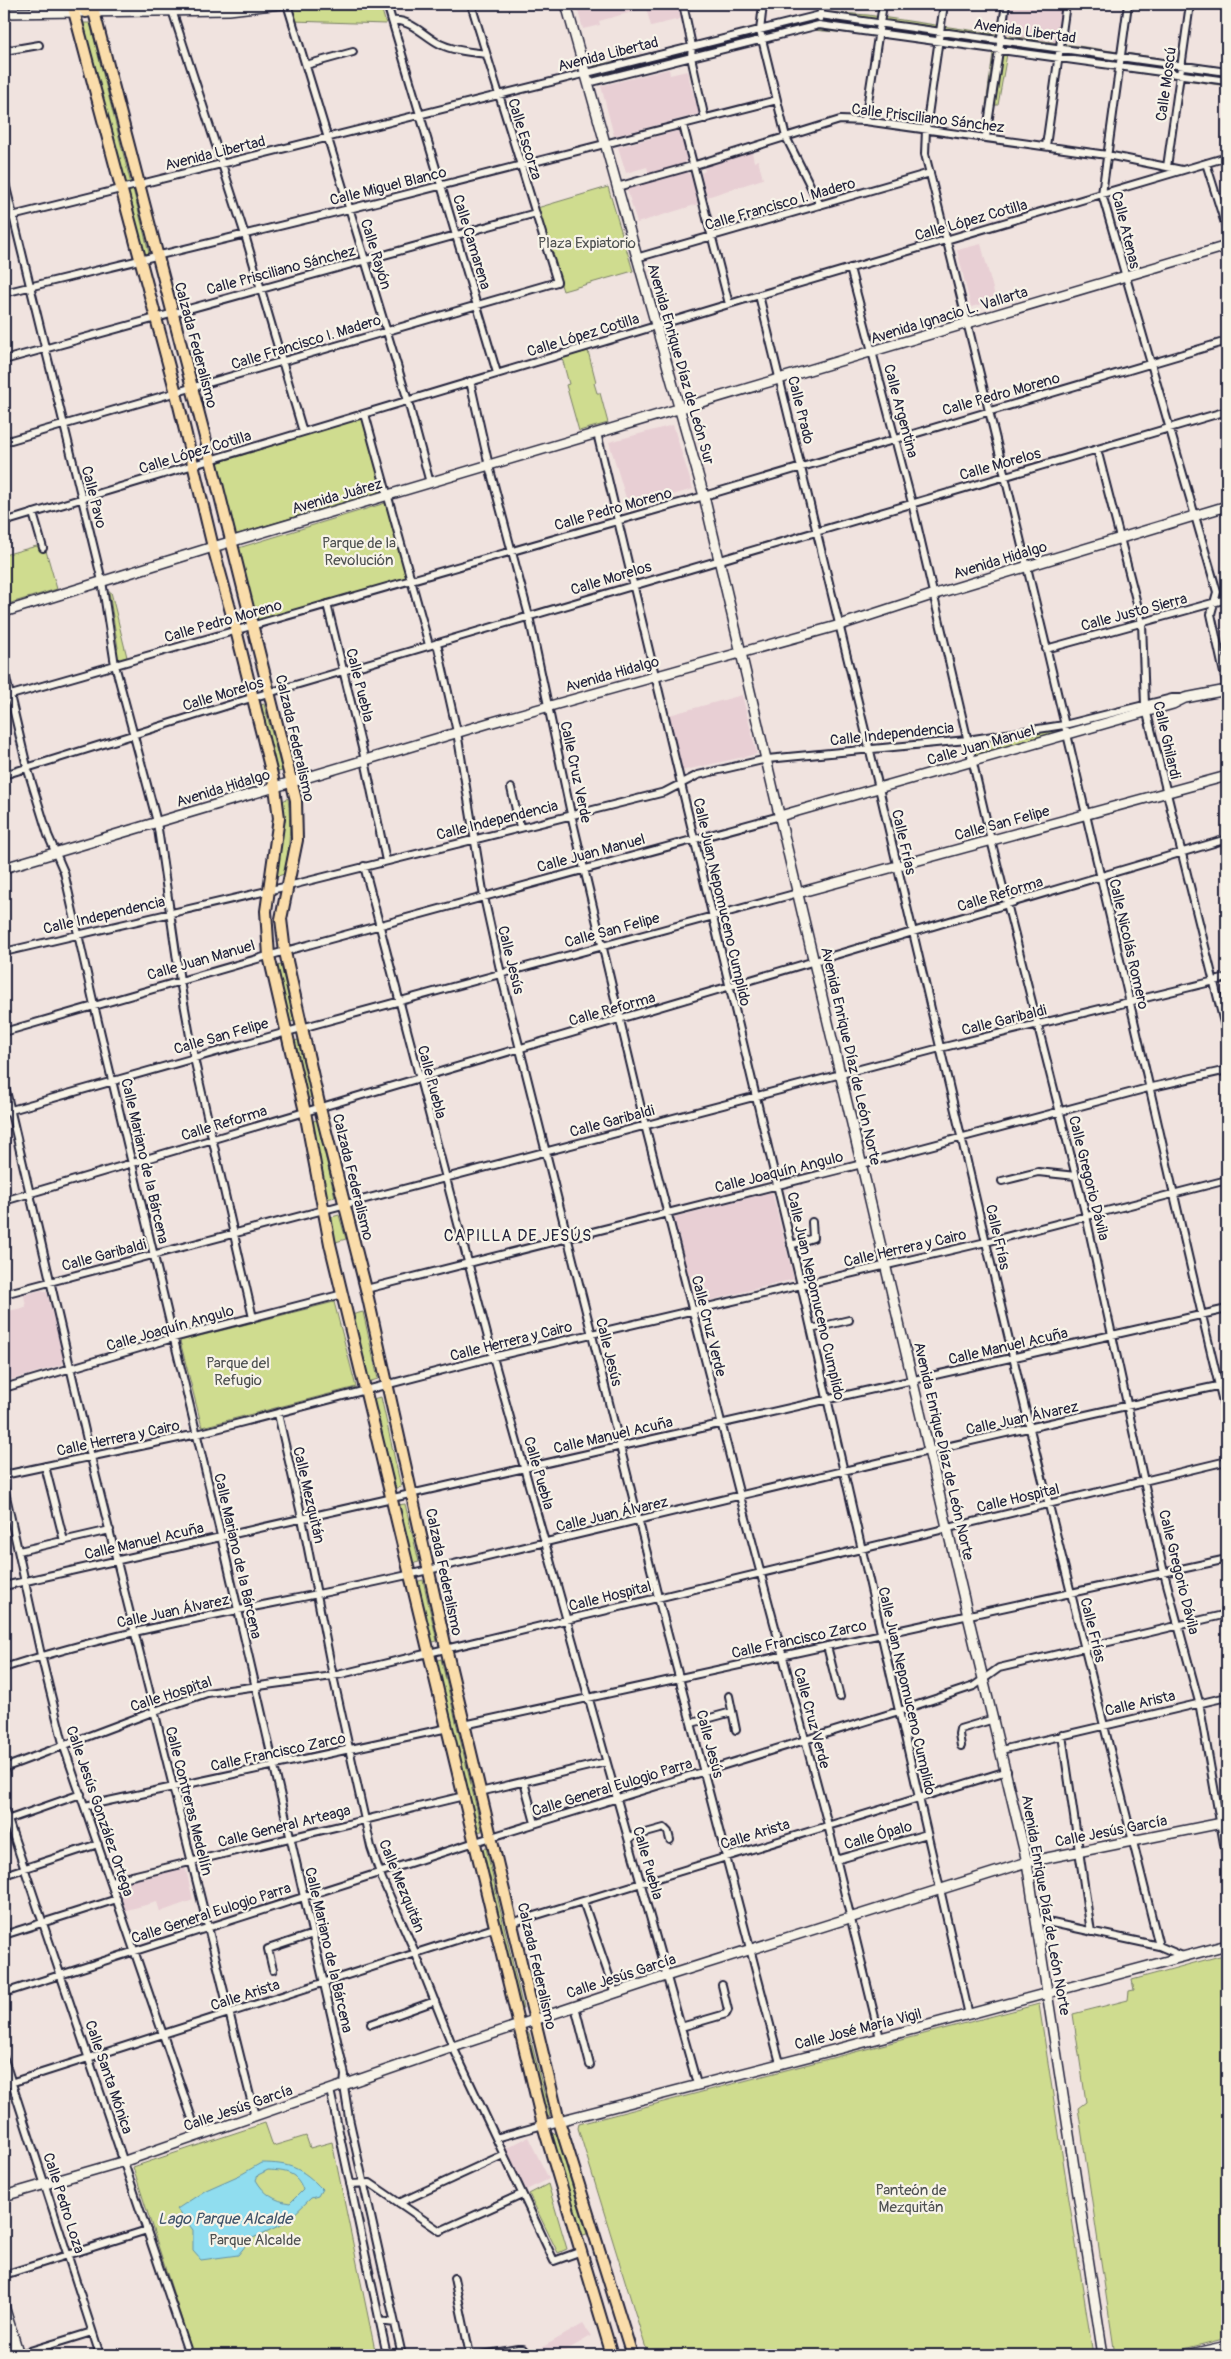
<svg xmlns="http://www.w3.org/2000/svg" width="1231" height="2359" viewBox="0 0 1231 2359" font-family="Pangolin,sans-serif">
	<rect width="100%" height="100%" fill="#f0e3df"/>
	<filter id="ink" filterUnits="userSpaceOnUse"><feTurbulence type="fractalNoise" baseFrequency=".02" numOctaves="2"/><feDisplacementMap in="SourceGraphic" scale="10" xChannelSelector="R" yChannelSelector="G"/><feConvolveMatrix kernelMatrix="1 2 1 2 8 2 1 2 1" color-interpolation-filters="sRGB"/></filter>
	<g filter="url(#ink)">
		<!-- built -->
		<path fill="#e8cfd4" d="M 576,4 L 680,4 L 684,18 L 651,26 L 646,8 L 599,21 L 600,25 L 583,29 Z
			M 1008,4 L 1064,4 L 1058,46 L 1004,39 Z
			M 669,69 L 670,75 L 687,71 L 699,114 L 614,136 L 601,86 Z
			M 677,131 L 680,132 L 687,160 L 685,163 L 649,174 L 647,167 L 626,173 L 618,147 Z
			M 752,152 L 754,162 L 758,160 L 763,179 L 707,197 L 701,173 L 705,171 L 704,167 Z
			M 687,172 L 691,175 L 698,204 L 637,223 L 627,189 Z
			M 981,244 L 996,300 L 971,307 L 957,250 Z
			M 673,425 L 693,489 L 629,508 L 609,442 Z
			M 742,695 L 757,754 L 681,771 L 669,715 Z
			M 772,1192 L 794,1279 L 696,1304 L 674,1217 Z
			M 42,1290 L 47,1292 L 64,1362 L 61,1365 L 4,1382 L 4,1312 L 26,1307 L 24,1295 Z
			M 185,1866 L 193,1900 L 160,1912 L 157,1902 L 123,1911 L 114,1884 Z
			M 528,2137 L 549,2179 L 526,2190 L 505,2149 Z
			M 583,2324 L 591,2336 L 558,2355 L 529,2355 Z"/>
		<!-- green -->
		<path fill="#cfdc8f" stroke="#787f65" d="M 305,4 L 380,4 L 386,24 L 293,21 L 288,7 Z
			M 827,12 L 868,15 L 1227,68 L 1227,86 L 1007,54 L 998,105 L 986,105 L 993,53 L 872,35 L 812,30 L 598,84 L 593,66 Z
			M 82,23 L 90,23 L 131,184 L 123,186 Z
			M 608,187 L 633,271 L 563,291 L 537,208 Z
			M 133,189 L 150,257 L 142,259 L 125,191 Z
			M 588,351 L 596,382 L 594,383 L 597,393 L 600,393 L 608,423 L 579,431 L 566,385 L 569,384 L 562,358 Z
			M 367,416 L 389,489 L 231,536 L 213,464 Z
			M 392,501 L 414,576 L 254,621 L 235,549 Z
			M 44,544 L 57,589 L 4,605 L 4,555 Z
			M 109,592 L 111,592 L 127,657 L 115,660 L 114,652 L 118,648 Z
			M 264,704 L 282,771 L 274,773 L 257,706 Z
			M 1060,728 L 1061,731 L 973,756 L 970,743 Z
			M 288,798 C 291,824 290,849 284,874 L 275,877 L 282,837 L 281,802 Z
			M 281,965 L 294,1021 L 287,1023 L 274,967 Z
			M 298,1040 L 312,1097 L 304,1100 L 291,1042 Z
			M 317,1120 L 335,1197 L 323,1200 L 309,1122 Z
			M 339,1215 L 346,1239 L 332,1243 L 328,1218 Z
			M 334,1302 L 356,1387 L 202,1427 L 180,1341 Z
			M 363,1312 L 378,1379 L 368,1382 L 351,1315 Z
			M 381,1397 L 401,1487 L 393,1489 L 372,1399 Z
			M 405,1504 L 419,1562 L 411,1564 L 397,1505 Z
			M 423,1580 L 437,1641 L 429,1643 L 415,1582 Z
			M 441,1659 L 482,1831 L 474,1832 L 434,1661 Z
			M 486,1848 L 523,2008 L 520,2009 L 478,1850 Z
			M 1227,1954 L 1227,2338 L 1160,2355 L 1115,2355 L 1078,2108 L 1086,2102 L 1073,2014 L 1128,2000 L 1129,1991 L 1134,1990 L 1132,1980 Z
			M 1039,2004 L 1093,2355 L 648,2355 L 578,2128 L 579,2124 Z
			M 529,2033 L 550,2116 L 543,2118 L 521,2035 Z
			M 265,2123 L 273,2146 L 306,2136 L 310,2148 L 332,2142 L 376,2355 L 193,2355 L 133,2167 Z
			M 556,2133 L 587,2234 L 579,2236 L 547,2135 Z
			M 548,2184 L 567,2249 L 558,2253 L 529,2194 Z"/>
		<!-- water -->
		<path fill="#90ddef" stroke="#6492a7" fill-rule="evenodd" d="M 261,2163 C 290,2163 302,2168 322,2189 L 318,2196 L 311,2198 L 285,2223 L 251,2239 L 238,2255 L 201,2260 L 193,2251 L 193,2230 L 177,2209 L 206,2190 L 242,2174 ZM 268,2170 C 286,2171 297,2172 303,2190 L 290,2203 C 275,2201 264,2194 256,2180 L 258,2175 Z"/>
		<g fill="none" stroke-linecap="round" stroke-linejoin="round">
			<defs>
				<path id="street" d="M 170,4 L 245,235 L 303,432
					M 287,4 L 408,401 L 430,483
					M 387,4 L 497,373
					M 683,4 L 692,46 L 691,57 L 705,119
					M 763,4 L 760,31 L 786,137 L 820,205
					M 944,4 L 926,129 L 925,154 C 996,435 1064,717 1129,999 C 1162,1139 1192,1279 1227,1418
					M 1128,4 L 1102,194 L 1217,592 L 1211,614 L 1227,687
					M 820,18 L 822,4
					M 393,21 C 411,19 425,37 440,44 C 454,51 471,52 486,54
					M 4,51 L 39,45
					M 306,65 L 353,52
					M 588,83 L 819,25 L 1227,81
					M 865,121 L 883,4
					M 683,125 L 729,304
					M 986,137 L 1006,4
					M 1046,146 L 1066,4
					M 1206,163 L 1227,230
					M 1167,167 L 1190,4
					M 4,179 L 102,581 L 115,665 L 157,822 L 180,981 L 194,1058 L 253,1318
					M 617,187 L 692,166 L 840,120 L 865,121 L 1107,155 L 1182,170
					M 4,218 L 820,15 L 1227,72
					M 636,258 L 930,173
					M 850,268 L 912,503 L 991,840 L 1086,1216 L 1164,1573 L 1199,1702 L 1227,1861
					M 4,293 L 349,209 L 777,100
					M 759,295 L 879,788 L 1030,1429 L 1159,1946
					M 4,360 L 536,213
					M 470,381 L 489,466 L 529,616 L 571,814 L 645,1125 L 740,1496 L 828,1825 L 880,2038
					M 365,414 L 429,645
					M 597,433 L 801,1285 L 969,2015
					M 4,442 L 557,282 L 471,4
					M 1097,449 L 1142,623 L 1145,705 L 1227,1035
					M 33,513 L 43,548
					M 4,522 L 729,304 L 1227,157
					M 327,604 L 365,760 L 386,861
					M 437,643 L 457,732 L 484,897 L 501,974 L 658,1597 L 780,2063
					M 1046,649 L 1227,599
					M 4,670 L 27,767 L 48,835 L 64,872 L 94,1005 L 221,1536 L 345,2075 L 344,2086 L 349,2118 L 402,2355
					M 4,697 L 704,496 L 1227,341
					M 4,775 L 248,699 L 1227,411
					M 511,788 L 520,827
					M 364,866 L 493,1357 L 697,2084
					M 4,952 L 288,886 L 665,792 L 698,775 L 767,759 L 967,740 L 1064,725 L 1172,698 L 1182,698
					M 4,1032 L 264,957 L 780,816
					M 4,1082 L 91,1457 L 255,2116
					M 4,1112 L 283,1033 L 798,893
					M 1002,1181 L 1038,1172 L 1076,1176
					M 4,1201 L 1227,839
					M 791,1245 L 813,1238 L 812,1222
					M 366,1289 L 862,1164 L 1148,1088 L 1227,1070
					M 4,1294 L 940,1048 L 1227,978
					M 811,1329 L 849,1320
					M 4,1388 L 173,1338 L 343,1294
					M 278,1414 L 302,1518 L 333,1676 L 371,1847 L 382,1879 L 415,1952 L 453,2047 L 554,2261 L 579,2252
					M 45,1466 L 64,1541
					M 4,1475 L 197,1434 L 493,1357 L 986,1242 L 1227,1180
					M 4,1487 L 41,1655 L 64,1747 L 198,2136
					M 19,1551 L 110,1530
					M 4,1586 L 1227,1309
					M 827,1646 L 840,1697
					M 4,1668 C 138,1624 278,1605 416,1573 C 686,1509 956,1442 1227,1384
					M 729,1696 L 736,1730
					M 692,1723 L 732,1712
					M 464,1725 L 1227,1559
					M 1062,1735 L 1091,1932
					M 961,1746 L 959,1734 L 960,1729 L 994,1719
					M 1001,1750 L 1227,1697
					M 4,1768 L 155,1711 L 207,1693 L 333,1676 L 1227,1461
					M 524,1782 L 535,1823
					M 480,1792 L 606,1762
					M 85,1806 L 448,1728
					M 4,1808 L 189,2355
					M 4,1821 L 81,1794
					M 628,1838 L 664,1828 L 668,1832 L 670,1840
					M 836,1860 L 927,1834
					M 4,1875 L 98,1844
					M 111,1881 L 464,1796
					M 583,1901 L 615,1993
					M 1038,1920 L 1159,1946 L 1185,1957
					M 511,1923 L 1007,1771
					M 4,1935 L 117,1899
					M 273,1970 L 268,1949 L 313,1934
					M 4,1993 L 469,1844 L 899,1711 L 974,1686 L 999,1668 L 1227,1614
					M 575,2006 L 590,2065
					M 371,2024 L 435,2001
					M 681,2027 L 726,2014 L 728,2010 L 722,1985
					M 4,2059 L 100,2355
					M 4,2085 L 494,1928
					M 330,2090 L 387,2355
					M 496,2138 L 543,2125
					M 350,2184 L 370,2183 L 440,2231 L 522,2194
					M 399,2203 L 503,2155
					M 4,2275 L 147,2230
					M 454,2278 L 470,2355
					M 379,2321 L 395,2323
					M 386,2353 L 402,2354
					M 17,2355 L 92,2332
					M 482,2355 L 518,2349 L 523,2349 L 527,2355"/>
				<path id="secondary" d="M 566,4 L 704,496 L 968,1616 L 1027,1862 L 1103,2355
					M 4,13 L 229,10 L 281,4
					M 4,612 L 213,547 L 1227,246
					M 780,816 L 1173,704 L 1185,698 L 1227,690
					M 4,868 L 489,723 L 840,625 L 932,595 L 1227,506
					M 798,893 L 1227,776
					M 543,2125 L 880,2038 L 1227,1945
					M 4,2196 L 125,2161 L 453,2047 L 666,1976 L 1027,1862 L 1227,1822
					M 4,2306 L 19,2355
					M 4,2331 L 12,2355
					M 1187,2355 L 1227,2346"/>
				<path id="primary" d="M 72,4 L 176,393 L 213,547 L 236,630 L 275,787 L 279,818 L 266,911 L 269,956 L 305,1112 L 330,1244 L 543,2125 L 612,2355
					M 79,4 L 86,12
					M 92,4 L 211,460 L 296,800 L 297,840 L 281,919 L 285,952 L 320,1108 L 366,1289 L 446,1648 L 559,2121 L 632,2355"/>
			</defs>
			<!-- street casing -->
			<use href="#street" stroke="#22223b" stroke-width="10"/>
			<!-- secondary casing -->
			<use href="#secondary" stroke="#22223b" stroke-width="12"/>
			<!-- primary casing -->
			<use href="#primary" stroke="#22223b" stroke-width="14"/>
			<!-- street -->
			<use href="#street" stroke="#f7f3e8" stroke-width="6"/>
			<!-- secondary -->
			<use href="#secondary" stroke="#f7f3e8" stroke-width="9"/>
			<!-- primary -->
			<use href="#primary" stroke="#faddab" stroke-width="10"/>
		</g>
	</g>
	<g text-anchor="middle" stroke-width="4.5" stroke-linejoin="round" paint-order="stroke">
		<!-- street labels -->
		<g font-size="15" fill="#22223b" stroke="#f7f3e8">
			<text transform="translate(1025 31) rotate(8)" y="5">Avenida Libertad</text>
			<text transform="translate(608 54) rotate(-14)" y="5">Avenida Libertad</text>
			<text transform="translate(1166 84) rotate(-82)" y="5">Calle Moscú</text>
			<text transform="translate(928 118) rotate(7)" y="5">Calle Prisciliano Sánchez</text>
			<text transform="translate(525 139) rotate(73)" y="5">Calle Escorza</text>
			<text transform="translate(215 153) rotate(-14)" y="5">Avenida Libertad</text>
			<text transform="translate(388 186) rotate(-14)" y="5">Calle Miguel Blanco</text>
			<text transform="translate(780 204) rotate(-16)" y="5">Calle Francisco I. Madero</text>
			<text transform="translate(971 220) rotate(-16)" y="5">Calle López Cotilla</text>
			<text transform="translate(1126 230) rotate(76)" y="5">Calle Atenas</text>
			<text transform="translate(472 242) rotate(73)" y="5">Calle Camarena</text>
			<text transform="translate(376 254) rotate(73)" y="5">Calle Rayón</text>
			<text transform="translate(281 270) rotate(-15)" y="5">Calle Prisciliano Sánchez</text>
			<text transform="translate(949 315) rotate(-17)" y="5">Avenida Ignacio L. Vallarta</text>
			<text transform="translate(583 335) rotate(-17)" y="5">Calle López Cotilla</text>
			<text transform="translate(306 342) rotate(-17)" y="5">Calle Francisco I. Madero</text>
			<text transform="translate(196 345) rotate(75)" y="5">Calzada Federalismo</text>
			<text transform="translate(681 364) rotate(74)" y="5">Avenida Enrique Díaz de León Sur</text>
			<text transform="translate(1001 394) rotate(-16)" y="5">Calle Pedro Moreno</text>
			<text transform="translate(801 410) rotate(76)" y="5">Calle Prado</text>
			<text transform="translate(901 411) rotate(75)" y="5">Calle Argentina</text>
			<text transform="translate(195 452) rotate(-17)" y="5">Calle López Cotilla</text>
			<text transform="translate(1000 464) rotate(-16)" y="5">Calle Morelos</text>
			<text transform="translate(337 496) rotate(-16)" y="5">Avenida Juárez</text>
			<text transform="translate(94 497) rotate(76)" y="5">Calle Pavo</text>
			<text transform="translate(613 509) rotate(-16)" y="5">Calle Pedro Moreno</text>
			<text transform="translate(1000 560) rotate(-17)" y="5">Avenida Hidalgo</text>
			<text transform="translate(611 578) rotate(-17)" y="5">Calle Morelos</text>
			<text transform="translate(1134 612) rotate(-15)" y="5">Calle Justo Sierra</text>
			<text transform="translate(223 621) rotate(-16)" y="5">Calle Pedro Moreno</text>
			<text transform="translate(612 674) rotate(-16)" y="5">Avenida Hidalgo</text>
			<text transform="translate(360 685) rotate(76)" y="5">Calle Puebla</text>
			<text transform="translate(223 694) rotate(-17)" y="5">Calle Morelos</text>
			<text transform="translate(892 734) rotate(-6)" y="5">Calle Independencia</text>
			<text transform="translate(295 738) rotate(77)" y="5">Calzada Federalismo</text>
			<text transform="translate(1167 740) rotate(77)" y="5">Calle Ghilardi</text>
			<text transform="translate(981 745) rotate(-16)" y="5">Calle Juan Manuel</text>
			<text transform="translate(576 772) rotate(78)" y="5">Calle Cruz Verde</text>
			<text transform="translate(223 788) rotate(-17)" y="5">Avenida Hidalgo</text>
			<text transform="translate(497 820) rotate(-14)" y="5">Calle Independencia</text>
			<text transform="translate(1002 823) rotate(-15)" y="5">Calle San Felipe</text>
			<text transform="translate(904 842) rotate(77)" y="5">Calle Frías</text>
			<text transform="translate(591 853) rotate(-15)" y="5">Calle Juan Manuel</text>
			<text transform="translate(1000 894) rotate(-17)" y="5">Calle Reforma</text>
			<text transform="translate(722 902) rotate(77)" y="5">Calle Juan Nepomuceno Cumplido</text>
			<text transform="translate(104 915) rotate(-13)" y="5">Calle Independencia</text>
			<text transform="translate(612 930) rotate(-15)" y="5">Calle San Felipe</text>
			<text transform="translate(1129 944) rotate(77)" y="5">Calle Nicolás Romero</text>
			<text transform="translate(201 960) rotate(-16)" y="5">Calle Juan Manuel</text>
			<text transform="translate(511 960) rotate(76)" y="5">Calle Jesús</text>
			<text transform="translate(612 1009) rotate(-16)" y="5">Calle Reforma</text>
			<text transform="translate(1004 1020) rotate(-14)" y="5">Calle Garibaldi</text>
			<text transform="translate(221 1036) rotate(-16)" y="5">Calle San Felipe</text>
			<text transform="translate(851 1056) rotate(77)" y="5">Avenida Enrique Díaz de León Norte</text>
			<text transform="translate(432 1082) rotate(75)" y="5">Calle Puebla</text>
			<text transform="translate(612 1121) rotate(-15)" y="5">Calle Garibaldi</text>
			<text transform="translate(224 1123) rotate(-17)" y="5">Calle Reforma</text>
			<text transform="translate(145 1161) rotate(77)" y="5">Calle Mariano de la Bárcena</text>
			<text transform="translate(779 1172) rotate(-14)" y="5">Calle Joaquín Angulo</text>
			<text transform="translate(353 1177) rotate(76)" y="5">Calzada Federalismo</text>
			<text transform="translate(1089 1178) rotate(76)" y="5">Calle Gregorio Dávila</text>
			<text transform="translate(998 1237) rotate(77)" y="5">Calle Frías</text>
			<text transform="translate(905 1248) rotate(-13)" y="5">Calle Herrera y Cairo</text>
			<text transform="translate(104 1255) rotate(-15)" y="5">Calle Garibaldi</text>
			<text transform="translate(816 1296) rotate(77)" y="5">Calle Juan Nepomuceno Cumplido</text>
			<text transform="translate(709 1326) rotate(76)" y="5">Calle Cruz Verde</text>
			<text transform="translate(170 1328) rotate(-16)" y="5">Calle Joaquín Angulo</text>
			<text transform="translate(511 1341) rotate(-14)" y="5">Calle Herrera y Cairo</text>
			<text transform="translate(1008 1346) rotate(-13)" y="5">Calle Manuel Acuña</text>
			<text transform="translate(609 1352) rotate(76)" y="5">Calle Jesús</text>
			<text transform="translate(1022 1418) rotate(-12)" y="5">Calle Juan Álvarez</text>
			<text transform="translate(613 1435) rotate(-13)" y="5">Calle Manuel Acuña</text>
			<text transform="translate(118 1438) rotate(-12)" y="5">Calle Herrera y Cairo</text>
			<text transform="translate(944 1451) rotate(77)" y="5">Avenida Enrique Díaz de León Norte</text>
			<text transform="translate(539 1473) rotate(74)" y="5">Calle Puebla</text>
			<text transform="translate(309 1495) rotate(77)" y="5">Calle Mezquitán</text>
			<text transform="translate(1018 1498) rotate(-13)" y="5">Calle Hospital</text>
			<text transform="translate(612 1514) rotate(-13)" y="5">Calle Juan Álvarez</text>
			<text transform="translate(144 1541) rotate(-13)" y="5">Calle Manuel Acuña</text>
			<text transform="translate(238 1556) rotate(77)" y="5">Calle Mariano de la Bárcena</text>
			<text transform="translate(444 1572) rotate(78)" y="5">Calzada Federalismo</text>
			<text transform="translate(1179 1572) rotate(76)" y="5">Calle Gregorio Dávila</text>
			<text transform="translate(610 1596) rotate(-14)" y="5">Calle Hospital</text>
			<text transform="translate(173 1611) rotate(-12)" y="5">Calle Juan Álvarez</text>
			<text transform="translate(1093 1630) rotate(76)" y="5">Calle Frías</text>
			<text transform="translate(799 1639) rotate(-12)" y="5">Calle Francisco Zarco</text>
			<text transform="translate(907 1691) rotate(77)" y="5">Calle Juan Nepomuceno Cumplido</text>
			<text transform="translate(171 1694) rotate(-18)" y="5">Calle Hospital</text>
			<text transform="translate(1140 1703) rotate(-13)" y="5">Calle Arista</text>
			<text transform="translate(812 1718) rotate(75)" y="5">Calle Cruz Verde</text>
			<text transform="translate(710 1744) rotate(75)" y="5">Calle Jesús</text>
			<text transform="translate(278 1752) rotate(-12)" y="5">Calle Francisco Zarco</text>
			<text transform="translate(612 1787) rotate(-17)" y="5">Calle General Eulogio Parra</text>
			<text transform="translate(189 1801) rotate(76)" y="5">Calle Contreras Medellín</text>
			<text transform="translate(100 1811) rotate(71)" y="5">Calle Jesús González Ortega</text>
			<text transform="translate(284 1826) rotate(-14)" y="5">Calle General Arteaga</text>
			<text transform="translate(1111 1831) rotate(-11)" y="5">Calle Jesús García</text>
			<text transform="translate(755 1834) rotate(-17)" y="5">Calle Arista</text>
			<text transform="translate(878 1835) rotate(-16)" y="5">Calle Ópalo</text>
			<text transform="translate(648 1863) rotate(74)" y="5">Calle Puebla</text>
			<text transform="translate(402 1886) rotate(68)" y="5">Calle Mezquitán</text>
			<text transform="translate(1046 1905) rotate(80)" y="5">Avenida Enrique Díaz de León Norte</text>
			<text transform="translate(211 1913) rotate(-18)" y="5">Calle General Eulogio Parra</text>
			<text transform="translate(329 1950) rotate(77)" y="5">Calle Mariano de la Bárcena</text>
			<text transform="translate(537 1966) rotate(77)" y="5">Calzada Federalismo</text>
			<text transform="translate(621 1976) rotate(-18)" y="5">Calle Jesús García</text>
			<text transform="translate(245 1995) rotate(-18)" y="5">Calle Arista</text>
			<text transform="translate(858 2029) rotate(-14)" y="5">Calle José María Vigil</text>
			<text transform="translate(109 2077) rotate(71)" y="5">Calle Santa Mónica</text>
			<text transform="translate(238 2108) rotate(-19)" y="5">Calle Jesús García</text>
			<text transform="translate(64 2203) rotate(72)" y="5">Calle Pedro Loza</text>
		</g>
		<!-- park labels -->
		<g font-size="15" fill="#4d5050" stroke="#f7f3e8">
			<text x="587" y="248">Plaza Expiatorio</text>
			<text x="359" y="548">Parque de la<tspan x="359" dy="17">Revolución</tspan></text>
			<text x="238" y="1368">Parque del<tspan x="238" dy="17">Refugio</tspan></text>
			<text x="911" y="2195">Panteón de<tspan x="911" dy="17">Mezquitán</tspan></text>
			<text x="255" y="2245">Parque Alcalde</text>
		</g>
		<!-- neighbourhood labels -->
		<g font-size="16" letter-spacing="1" fill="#22223b" stroke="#f7f3e8">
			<text x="518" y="1241">CAPILLA DE JESÚS</text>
		</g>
		<!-- water labels -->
		<g font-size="16" font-style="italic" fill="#3e5168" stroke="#f7f3e8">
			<text x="225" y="2224">Lago Parque Alcalde</text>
		</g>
	</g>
	<!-- margin -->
	<rect width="1231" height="2359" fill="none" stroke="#f7f3e8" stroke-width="20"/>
	<rect x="10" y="10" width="1211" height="2339" fill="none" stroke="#22223b" stroke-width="2" filter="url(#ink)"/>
</svg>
